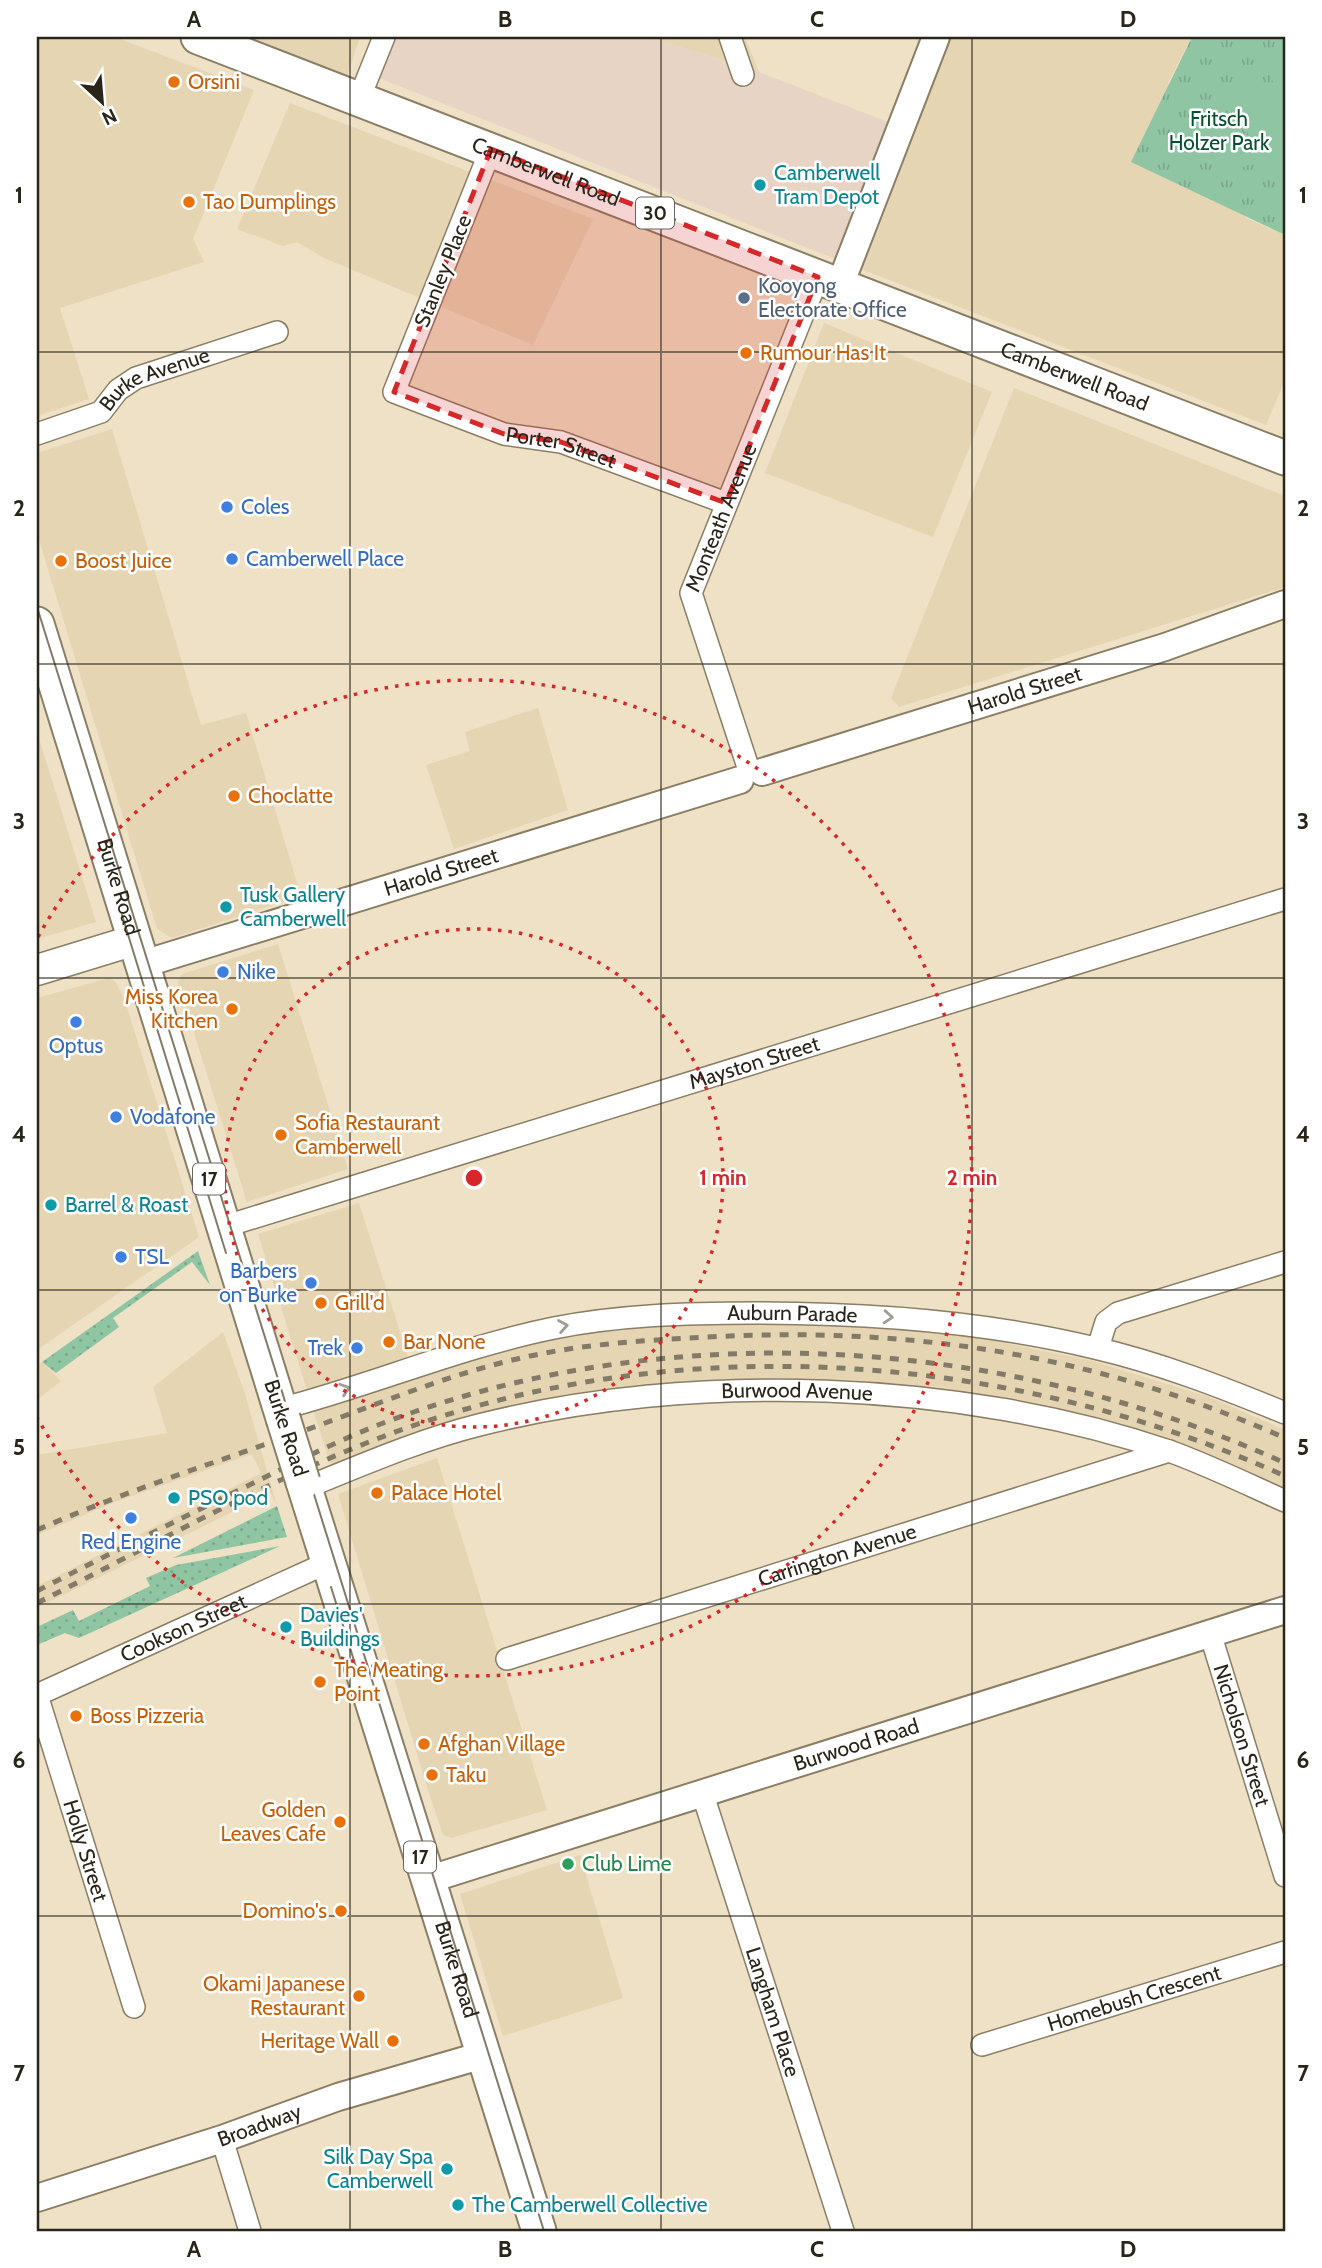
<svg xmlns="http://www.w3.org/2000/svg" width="1322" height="2268" viewBox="0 0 1322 2268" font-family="Cabin,sans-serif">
	<defs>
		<pattern id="grass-dots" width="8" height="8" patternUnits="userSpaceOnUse" patternTransform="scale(1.75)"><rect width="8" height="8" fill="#90c5a4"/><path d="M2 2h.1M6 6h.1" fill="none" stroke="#7ca98d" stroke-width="1.8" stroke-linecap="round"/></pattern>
		<pattern id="park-tufts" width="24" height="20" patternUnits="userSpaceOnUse" patternTransform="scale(1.75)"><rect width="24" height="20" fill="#90c5a4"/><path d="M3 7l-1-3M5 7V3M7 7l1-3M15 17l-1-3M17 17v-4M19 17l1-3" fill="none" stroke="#7ca98d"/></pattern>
	</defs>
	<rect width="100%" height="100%" fill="#eee1c5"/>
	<!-- built -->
	<path fill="#e6d5b3" d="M 37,37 L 115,37 L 254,90 L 193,239 L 204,262 L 60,308 L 89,399 L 37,416 Z
		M 251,37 L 360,37 L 347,77 Z
		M 649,37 L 745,37 L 759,72 Z
		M 951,37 L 1192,37 L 1168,83 L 1246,218 L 1285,235 L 1285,380 L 1266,425 L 863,270 Z
		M 290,103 L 593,219 L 533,345 L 324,258 L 297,242 L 283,246 L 237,229 Z
		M 824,323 L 992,392 L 933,537 L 765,473 Z
		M 1014,388 L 1285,496 L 1285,587 L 899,707 L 891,698 Z
		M 112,429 L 201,725 L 246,713 L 301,896 L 172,938 L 157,929 L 37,533 L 37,453 Z
		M 538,708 L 568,810 L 454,849 L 426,765 L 470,751 L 465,732 Z
		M 37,732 L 96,922 L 37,939 Z
		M 278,944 L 348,1169 L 247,1202 L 178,982 L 182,974 Z
		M 109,978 L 116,982 L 124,998 L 199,1237 L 37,1350 L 37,998 Z
		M 359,1203 L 408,1357 L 307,1390 L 258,1234 Z
		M 723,1323 L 853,1325 L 957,1333 L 1093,1361 L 1209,1397 L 1285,1430 L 1285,1489 L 1213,1457 L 1103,1421 L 939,1387 L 852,1380 L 682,1384 L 558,1397 L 439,1426 L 332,1469 L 312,1407 L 502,1349 L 595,1330 Z
		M 223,1332 L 245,1394 L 277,1506 L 271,1493 L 37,1608 L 37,1586 L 261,1473 L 252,1454 L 115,1502 L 37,1535 L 37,1455 L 167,1433 L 153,1387 Z
		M 42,1362 L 61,1381 L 37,1400 L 37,1366 Z
		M 437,1458 L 547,1810 L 451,1838 L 443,1835 L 428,1790 L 338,1494 Z
		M 580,1855 L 623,1998 L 503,2036 L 460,1894 Z"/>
	<!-- industrial -->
	<path fill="#e8d4c5" d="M 383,37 L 649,37 L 759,72 L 914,132 L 863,270 L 379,78 Z"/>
	<!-- grass -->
	<path fill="url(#grass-dots)" d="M 198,1251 L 210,1285 L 192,1262 L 113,1318 L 119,1327 L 56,1373 L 42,1362 Z
		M 277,1506 L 287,1537 L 173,1558 Z
		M 280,1546 L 79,1638 L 65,1633 L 37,1645 L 37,1627 L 73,1610 L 79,1621 L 150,1586 L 146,1578 L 176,1565 Z"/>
	<!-- park -->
	<path fill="url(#park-tufts)" d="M 1192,37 L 1285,37 L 1285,235 L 1131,162 Z"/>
	<!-- garden -->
	<path fill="#90c5a4" d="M 1285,66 L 1285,107 L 1269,73 Z
		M 1260,78 L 1285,133 L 1285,147 L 1260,159 L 1229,93 Z
		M 1219,98 L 1250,164 L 1219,179 L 1188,112 Z"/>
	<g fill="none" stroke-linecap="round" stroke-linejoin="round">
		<defs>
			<g id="minor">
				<path d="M 730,37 L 743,75"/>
				<path d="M 359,99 L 384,37"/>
				<path id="s1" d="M 491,149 L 394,392 L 504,434 L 561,442 L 726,503"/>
				<path id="s2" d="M 37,434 L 101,412 L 118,390 L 136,378 L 277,332"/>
				<path id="s3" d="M 747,764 L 691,593 L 818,277"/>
				<path id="s4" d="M 223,1227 L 1285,899"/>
				<path d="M 1098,1348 L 1106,1322 L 1118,1313 L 1285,1262"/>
				<path id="s5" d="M 280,1409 C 372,1385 460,1347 554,1328 C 619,1315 688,1313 754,1313 C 868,1313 984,1321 1095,1348 C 1160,1363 1224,1388 1285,1413"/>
				<path id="s6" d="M 305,1488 C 362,1465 419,1440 479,1425 C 691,1371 962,1380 1169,1451 C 1208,1465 1247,1484 1285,1501"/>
				<path id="s7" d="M 1210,1633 L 1285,1876"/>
				<path id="s8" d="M 507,1659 L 1169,1451"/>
				<path id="s9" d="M 37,1695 L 134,2007"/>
				<path id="s10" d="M 37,1695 L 329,1562"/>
				<path id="s11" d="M 702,1792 L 843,2231"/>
				<path id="s12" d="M 982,2045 L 1285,1952"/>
				<path d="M 222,2139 L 250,2231"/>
			</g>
			<g id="tertiary">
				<path d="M 840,285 L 936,37"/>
				<path id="s13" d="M 762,772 L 1165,647 L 1285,604"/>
				<path id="s14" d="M 143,964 L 740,780"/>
				<path id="s15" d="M 427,1880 L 1285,1610"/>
				<path id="s16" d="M 37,2198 L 222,2139 L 338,2097 L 483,2055"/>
			</g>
			<path id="secondary" d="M 37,970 L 135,940"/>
			<g id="primary">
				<path id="s17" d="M 198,37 L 1285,458"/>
				<path id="s18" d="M 37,624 L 283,1418"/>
				<path id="s19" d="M 303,1482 L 539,2231"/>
			</g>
		</defs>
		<!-- minor casing -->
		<use href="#minor" stroke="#8a7e65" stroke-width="24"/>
		<!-- tertiary casing -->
		<use href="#tertiary" stroke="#8a7e65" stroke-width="30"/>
		<!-- secondary casing -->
		<use href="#secondary" stroke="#8a7e65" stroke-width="33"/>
		<!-- primary casing -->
		<use href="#primary" stroke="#8a7e65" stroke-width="37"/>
		<!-- minor -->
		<use href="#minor" stroke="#fff" stroke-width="21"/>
		<!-- tertiary -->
		<use href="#tertiary" stroke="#fff" stroke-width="26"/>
		<!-- secondary -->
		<use href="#secondary" stroke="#fff" stroke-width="30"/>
		<!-- primary -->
		<use href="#primary" stroke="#fff" stroke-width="33"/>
		<!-- tram -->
		<path stroke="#837b68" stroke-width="2" d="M 37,607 L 544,2231
			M 122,915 L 226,1253
			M 270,1393 L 289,1453
			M 331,1587 L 356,1667"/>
		<!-- rail -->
		<path stroke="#837b68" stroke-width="5" stroke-dasharray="9 9" stroke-linecap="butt" d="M 37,1530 C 128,1490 223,1460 317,1426 C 391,1399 463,1369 540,1354 C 595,1343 652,1340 708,1337 C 913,1326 1097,1355 1285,1438
			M 37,1591 C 103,1557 170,1524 237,1491 C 294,1463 351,1433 411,1413 C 693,1315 1016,1341 1285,1463
			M 37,1603 C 161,1541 286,1469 418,1424 C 698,1329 1017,1355 1285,1476"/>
		<defs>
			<path id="primary-bridge" d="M 283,1418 L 303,1482"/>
		</defs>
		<!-- primary-bridge casing -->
		<use href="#primary-bridge" stroke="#8a7e65" stroke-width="37" stroke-linecap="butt"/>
		<!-- primary-bridge -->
		<use href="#primary-bridge" stroke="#fff" stroke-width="33"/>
	</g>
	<!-- one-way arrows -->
	<defs><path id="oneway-chevron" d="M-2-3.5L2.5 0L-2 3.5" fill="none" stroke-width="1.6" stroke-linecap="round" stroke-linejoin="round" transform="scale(1.75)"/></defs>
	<g stroke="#9f9d98">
		<use href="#oneway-chevron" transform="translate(888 1317) rotate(4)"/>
		<use href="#oneway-chevron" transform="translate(563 1326) rotate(-10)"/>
		<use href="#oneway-chevron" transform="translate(345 1389) rotate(-18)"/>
	</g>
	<!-- marked area -->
	<path fill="#d62828" fill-opacity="0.2" stroke="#d62828" stroke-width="5" stroke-dasharray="14 9" stroke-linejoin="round" d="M 491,149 L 818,277 L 726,503 L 561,442 L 504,434 L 394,392 Z"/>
	<!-- grid -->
	<path fill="none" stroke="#2a251a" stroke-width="2" stroke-opacity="0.55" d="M 350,37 L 350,2231M 661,37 L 661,2231M 972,37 L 972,2231M 37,352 L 1285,352M 37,664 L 1285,664M 37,978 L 1285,978M 37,1290 L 1285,1290M 37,1604 L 1285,1604M 37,1916 L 1285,1916"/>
	<!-- distance rings -->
	<g fill="none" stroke="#d62828" stroke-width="3.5" stroke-dasharray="3.5 7">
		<circle cx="474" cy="1178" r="249"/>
		<path d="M38 937A498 498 0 1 1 38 1419"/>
	</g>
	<!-- markers -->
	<g fill="#e8710a" stroke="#fff" stroke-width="2.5">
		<circle cx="174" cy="82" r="7"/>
		<circle cx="189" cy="202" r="7"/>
		<circle cx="746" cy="353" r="7"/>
		<circle cx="61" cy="561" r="7"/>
		<circle cx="234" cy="796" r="7"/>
		<circle cx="232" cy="1009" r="7"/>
		<circle cx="281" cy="1135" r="7"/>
		<circle cx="321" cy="1303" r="7"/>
		<circle cx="389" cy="1342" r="7"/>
		<circle cx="377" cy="1493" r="7"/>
		<circle cx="320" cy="1682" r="7"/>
		<circle cx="76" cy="1716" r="7"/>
		<circle cx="424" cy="1744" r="7"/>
		<circle cx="432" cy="1775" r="7"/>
		<circle cx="340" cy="1822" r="7"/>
		<circle cx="341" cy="1911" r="7"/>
		<circle cx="359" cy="1996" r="7"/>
		<circle cx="393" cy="2041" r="7"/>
	</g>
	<g fill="#0f9aa8" stroke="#fff" stroke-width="2.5">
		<circle cx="760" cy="185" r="7"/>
		<circle cx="226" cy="907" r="7"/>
		<circle cx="51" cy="1205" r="7"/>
		<circle cx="174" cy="1498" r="7"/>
		<circle cx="286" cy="1627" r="7"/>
		<circle cx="447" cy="2169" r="7"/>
		<circle cx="458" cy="2205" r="7"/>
	</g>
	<circle fill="#5c6f8a" stroke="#fff" stroke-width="2.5" cx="744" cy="298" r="7"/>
	<g fill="#3f7fe0" stroke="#fff" stroke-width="2.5">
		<circle cx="227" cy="507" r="7"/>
		<circle cx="232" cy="559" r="7"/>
		<circle cx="223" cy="972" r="7"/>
		<circle cx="76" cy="1022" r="7"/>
		<circle cx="116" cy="1117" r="7"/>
		<circle cx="121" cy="1257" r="7"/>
		<circle cx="311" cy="1283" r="7"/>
		<circle cx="357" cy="1348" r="7"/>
		<circle cx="131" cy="1518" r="7"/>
	</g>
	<circle fill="#2e9e5b" stroke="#fff" stroke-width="2.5" cx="568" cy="1864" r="7"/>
	<g text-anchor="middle" stroke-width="5" stroke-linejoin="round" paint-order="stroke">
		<!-- shield labels -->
		<g fill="#fff" stroke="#6a665f" stroke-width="2">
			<rect x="636" y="197.5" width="38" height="31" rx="5"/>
			<rect x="193" y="1163.5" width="32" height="31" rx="5"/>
			<rect x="404" y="1841.5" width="32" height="31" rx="5"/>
		</g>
		<g font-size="19" font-weight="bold" fill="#2a251a">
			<text x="655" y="220">30</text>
			<text x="209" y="1186">17</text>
			<text x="420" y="1864">17</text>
		</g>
		<!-- food labels -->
		<g font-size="21" fill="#c56008" stroke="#fff" text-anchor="start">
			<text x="188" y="89">Orsini</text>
			<text x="203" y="209">Tao Dumplings</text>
			<text x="760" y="360">Rumour Has It</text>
			<text x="75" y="568">Boost Juice</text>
			<text x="248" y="803">Choclatte</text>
			<text x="218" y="1004" text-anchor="end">Miss Korea<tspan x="218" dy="24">Kitchen</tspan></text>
			<text x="295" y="1130">Sofia Restaurant<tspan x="295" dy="24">Camberwell</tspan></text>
			<text x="335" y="1310">Grill'd</text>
			<text x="403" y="1349">Bar None</text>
			<text x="391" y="1500">Palace Hotel</text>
			<text x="334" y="1677">The Meating<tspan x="334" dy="24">Point</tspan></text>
			<text x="90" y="1723">Boss Pizzeria</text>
			<text x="438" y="1751">Afghan Village</text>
			<text x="446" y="1782">Taku</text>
			<text x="326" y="1817" text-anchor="end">Golden<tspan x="326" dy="24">Leaves Cafe</tspan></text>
			<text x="327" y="1918" text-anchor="end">Domino's</text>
			<text x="345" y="1991" text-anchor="end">Okami Japanese<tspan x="345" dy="24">Restaurant</tspan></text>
			<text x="379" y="2048" text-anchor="end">Heritage Wall</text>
		</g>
		<!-- park labels -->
		<g font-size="21" fill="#04502f" stroke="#fff">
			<text x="1219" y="126">Fritsch<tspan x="1219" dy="24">Holzer Park</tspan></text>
		</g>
		<!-- street labels -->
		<g font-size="21" fill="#2a251a" stroke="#fff">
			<text dy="7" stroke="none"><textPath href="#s17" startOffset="373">Camberwell Road</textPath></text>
			<text transform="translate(443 271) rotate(-68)" y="7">Stanley Place</text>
			<text dy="7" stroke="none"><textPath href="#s17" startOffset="940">Camberwell Road</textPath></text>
			<text dy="7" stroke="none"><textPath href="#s2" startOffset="133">Burke Avenue</textPath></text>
			<text dy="7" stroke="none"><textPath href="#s1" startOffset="438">Porter Street</textPath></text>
			<text dy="7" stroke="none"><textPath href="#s3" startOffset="261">Monteath Avenue</textPath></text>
			<text dy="7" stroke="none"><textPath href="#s13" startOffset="275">Harold Street</textPath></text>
			<text dy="7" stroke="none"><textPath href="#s14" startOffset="312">Harold Street</textPath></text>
			<text dy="7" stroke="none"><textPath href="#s18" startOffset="275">Burke Road</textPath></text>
			<text dy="7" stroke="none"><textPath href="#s4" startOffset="556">Mayston Street</textPath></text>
			<text dy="7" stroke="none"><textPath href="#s5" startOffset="525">Auburn Parade</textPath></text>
			<text dy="7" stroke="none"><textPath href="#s6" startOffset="506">Burwood Avenue</textPath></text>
			<text transform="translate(286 1428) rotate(72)" y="7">Burke Road</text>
			<text dy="7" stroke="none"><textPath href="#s8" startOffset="346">Carrington Avenue</textPath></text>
			<text dy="7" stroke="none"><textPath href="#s10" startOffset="161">Cookson Street</textPath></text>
			<text dy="7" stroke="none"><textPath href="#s7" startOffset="107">Nicholson Street</textPath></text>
			<text dy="7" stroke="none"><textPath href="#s15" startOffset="450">Burwood Road</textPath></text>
			<text dy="7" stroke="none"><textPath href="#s9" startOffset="163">Holly Street</textPath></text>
			<text dy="7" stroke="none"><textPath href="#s19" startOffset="511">Burke Road</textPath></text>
			<text dy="7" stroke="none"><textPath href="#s12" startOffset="159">Homebush Crescent</textPath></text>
			<text dy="7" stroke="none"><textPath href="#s11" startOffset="231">Langham Place</textPath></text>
			<text dy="7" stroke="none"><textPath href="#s16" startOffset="234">Broadway</textPath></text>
		</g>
		<!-- culture labels -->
		<g font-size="21" fill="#0d838f" stroke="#fff" text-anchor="start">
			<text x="774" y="180">Camberwell<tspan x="774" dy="24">Tram Depot</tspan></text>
			<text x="240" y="902">Tusk Gallery<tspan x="240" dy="24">Camberwell</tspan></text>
			<text x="65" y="1212">Barrel &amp; Roast</text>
			<text x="188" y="1505">PSO pod</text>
			<text x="300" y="1622">Davies'<tspan x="300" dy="24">Buildings</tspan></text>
			<text x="433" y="2164" text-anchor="end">Silk Day Spa<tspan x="433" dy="24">Camberwell</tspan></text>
			<text x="472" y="2212">The Camberwell Collective</text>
		</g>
		<!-- service labels -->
		<g font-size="21" fill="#4e5e75" stroke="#fff" text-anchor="start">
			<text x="758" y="293">Kooyong<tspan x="758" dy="24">Electorate Office</tspan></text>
		</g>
		<!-- shop labels -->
		<g font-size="21" fill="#366cbe" stroke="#fff" text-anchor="start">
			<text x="241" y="514">Coles</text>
			<text x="246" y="566">Camberwell Place</text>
			<text x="237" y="979">Nike</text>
			<text x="76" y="1053" text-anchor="middle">Optus</text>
			<text x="130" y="1124">Vodafone</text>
			<text x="135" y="1264">TSL</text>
			<text x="297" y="1278" text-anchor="end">Barbers<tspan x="297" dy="24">on Burke</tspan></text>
			<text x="343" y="1355" text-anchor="end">Trek</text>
			<text x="131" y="1549" text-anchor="middle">Red Engine</text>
		</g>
		<!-- leisure labels -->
		<g font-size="21" fill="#27864d" stroke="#fff" text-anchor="start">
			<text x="582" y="1871">Club Lime</text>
		</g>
	</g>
	<circle cx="474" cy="1178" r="10" fill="#d62828" stroke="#fff" stroke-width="3.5"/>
	<g font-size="21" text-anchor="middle" font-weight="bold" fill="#d62828" stroke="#fff" stroke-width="5" stroke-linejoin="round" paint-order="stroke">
		<text x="723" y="1185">1 min</text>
		<text x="972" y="1185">2 min</text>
	</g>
	<!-- border -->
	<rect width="1322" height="2268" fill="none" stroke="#ffffff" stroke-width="77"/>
	<!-- north arrow -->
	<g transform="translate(102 102) rotate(154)" stroke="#ffffff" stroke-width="5" paint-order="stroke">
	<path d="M0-5L12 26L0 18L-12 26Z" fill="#2a251a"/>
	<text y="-10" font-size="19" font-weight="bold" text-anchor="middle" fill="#2a251a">N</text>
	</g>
	<rect x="38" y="38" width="1246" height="2192" fill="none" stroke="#2a251a" stroke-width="2.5"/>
	<g font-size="23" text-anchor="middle" font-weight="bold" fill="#2a251a">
		<text x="194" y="27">A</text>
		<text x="505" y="27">B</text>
		<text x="817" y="27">C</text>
		<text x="1128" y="27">D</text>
		<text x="19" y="203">1</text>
		<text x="1303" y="203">1</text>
		<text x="19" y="516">2</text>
		<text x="1303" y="516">2</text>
		<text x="19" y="829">3</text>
		<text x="1303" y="829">3</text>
		<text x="19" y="1142">4</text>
		<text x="1303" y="1142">4</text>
		<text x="19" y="1455">5</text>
		<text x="1303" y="1455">5</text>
		<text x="19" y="1768">6</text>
		<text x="1303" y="1768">6</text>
		<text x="19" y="2081">7</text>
		<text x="1303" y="2081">7</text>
		<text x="194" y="2257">A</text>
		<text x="505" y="2257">B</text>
		<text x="817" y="2257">C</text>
		<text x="1128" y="2257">D</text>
	</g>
</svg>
